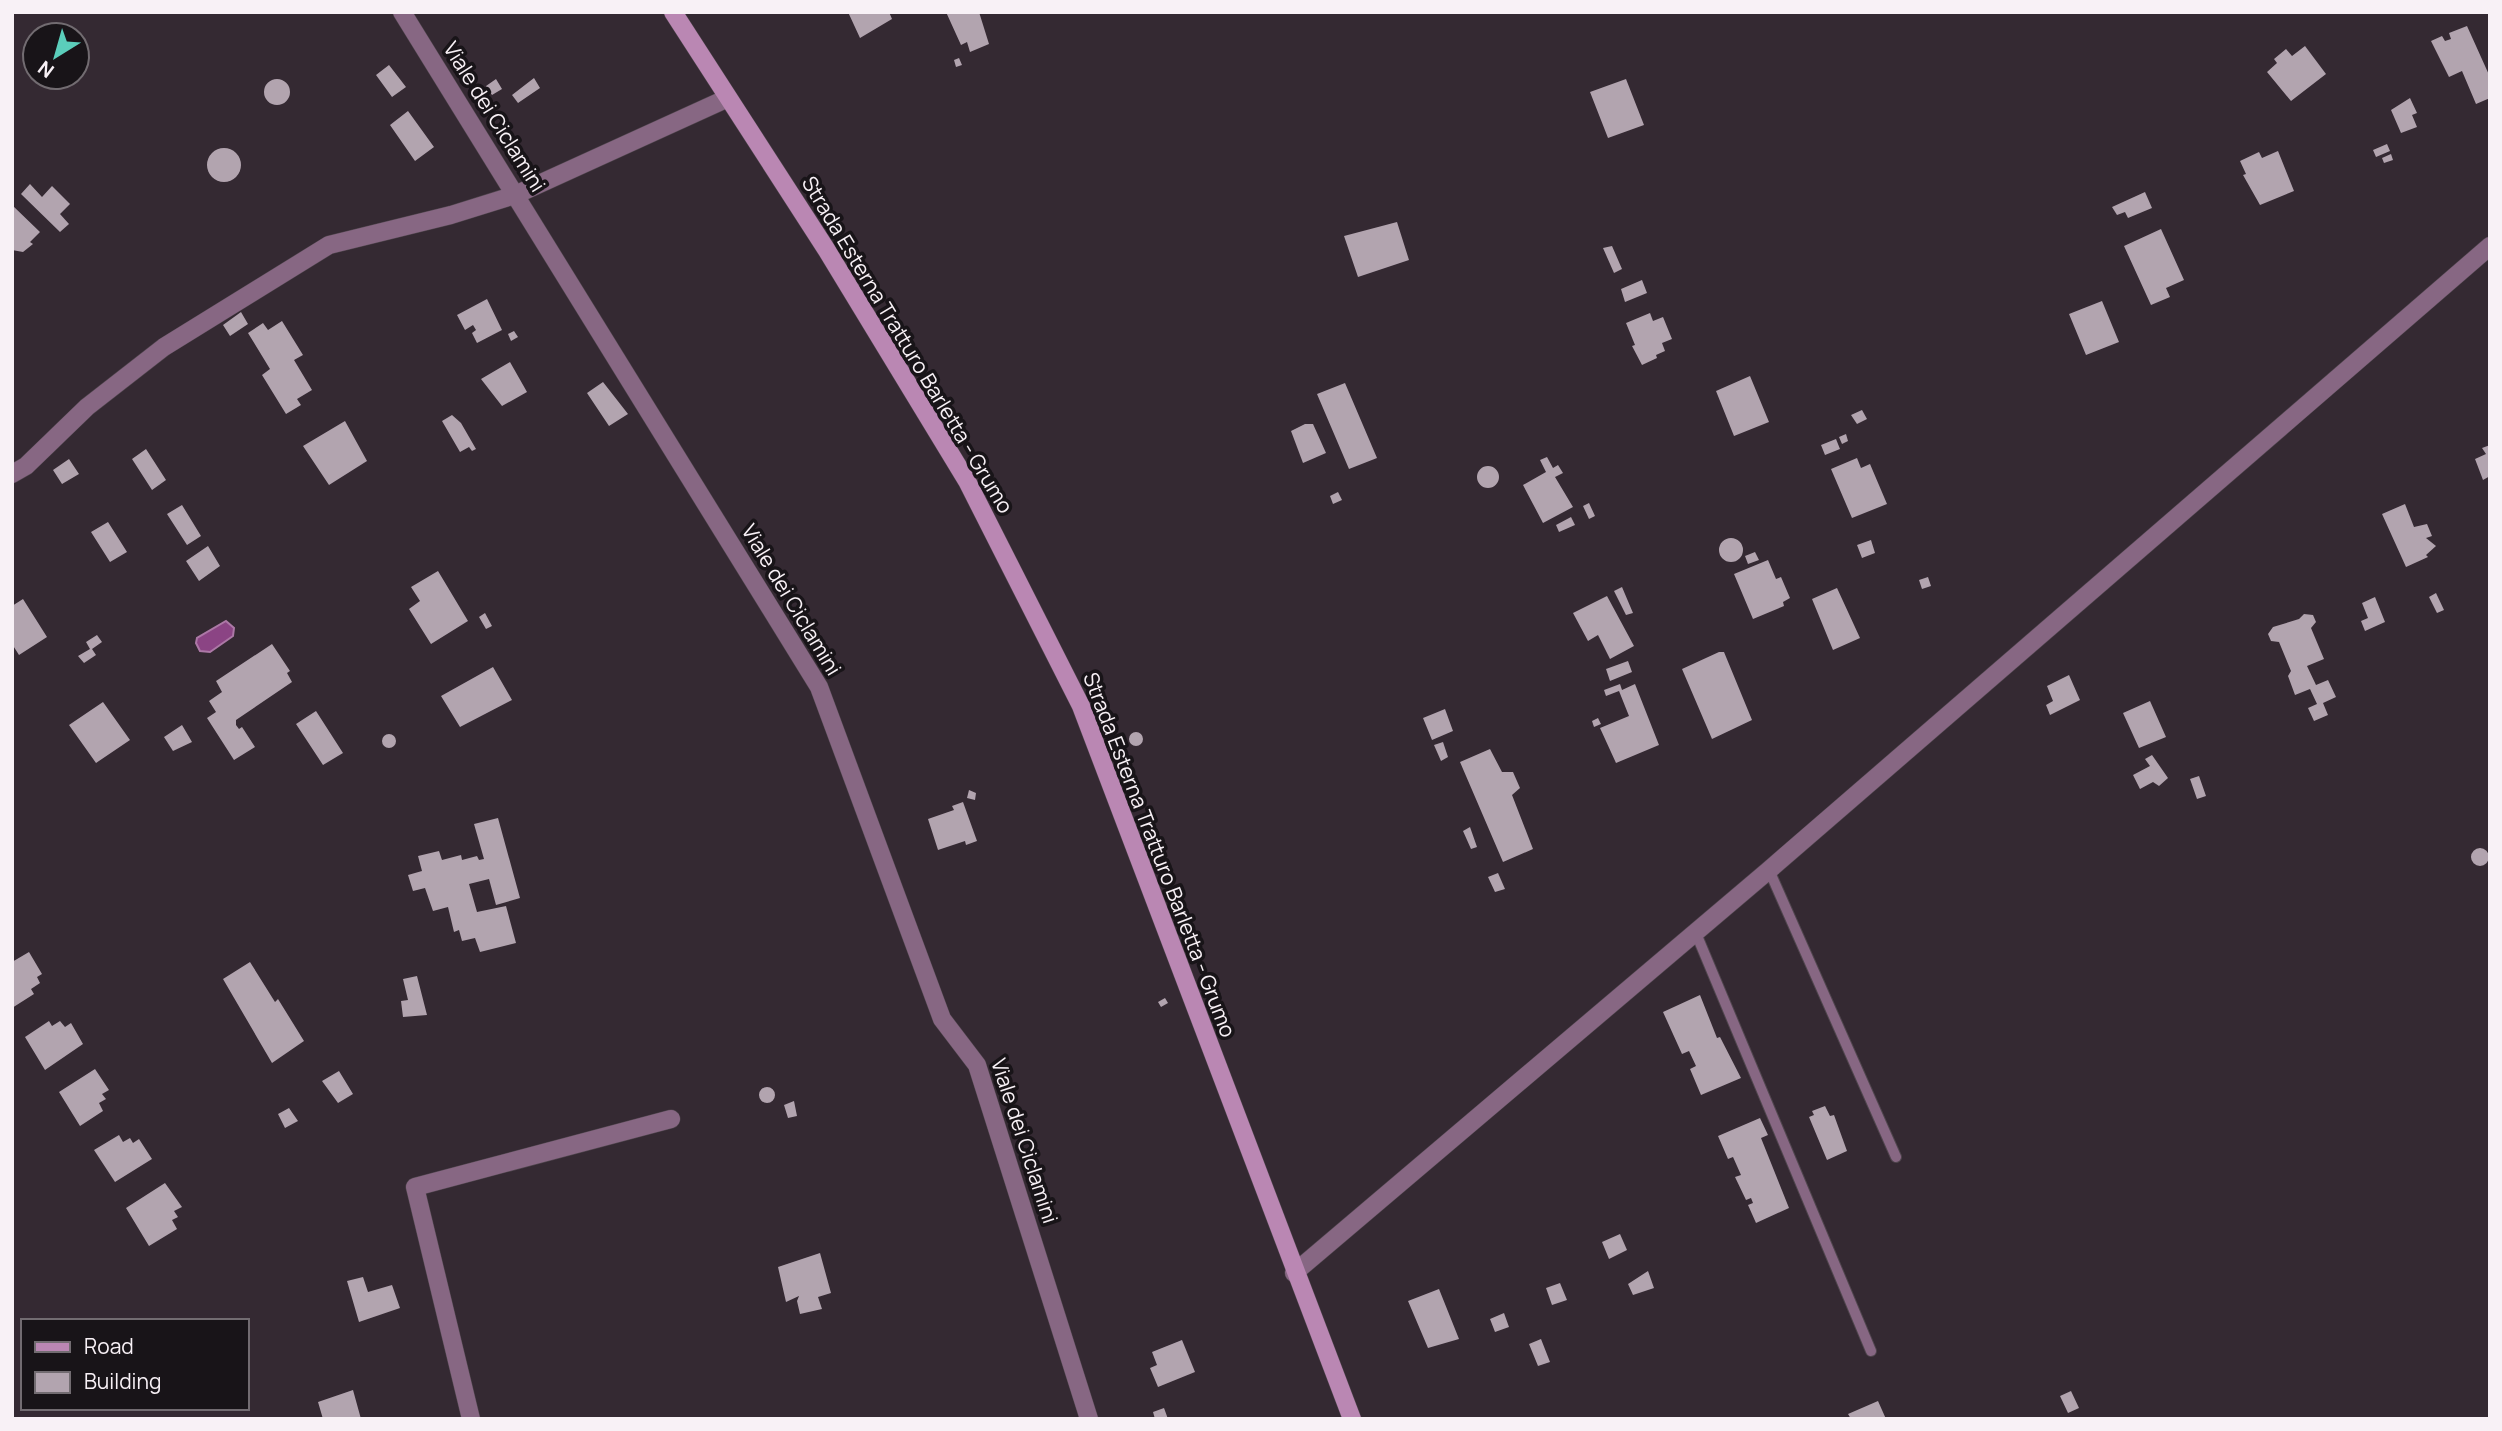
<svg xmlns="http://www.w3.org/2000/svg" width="2502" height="1431" viewBox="0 0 2502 1431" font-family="Manrope,sans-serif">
	<rect width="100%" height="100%" fill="#342932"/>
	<!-- water -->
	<path fill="#8b4484" stroke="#ac78a6" stroke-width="2" d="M 226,621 L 234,628 L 233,636 L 210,652 L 200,651 L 196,643 L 197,638 Z"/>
	<!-- building -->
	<path fill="#b2a4af" d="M 848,12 L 889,12 L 892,19 L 860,38 Z
		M 946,12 L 979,12 L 989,44 L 970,52 L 967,42 L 961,45 Z
		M 2467,26 L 2490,77 L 2490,98 L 2476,104 L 2462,71 L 2449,77 L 2431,41 L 2442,36 L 2445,41 L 2451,39 L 2449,33 Z
		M 2305,46 L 2326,74 L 2291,101 L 2267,72 L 2277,63 L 2274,59 L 2286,49 L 2292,56 Z
		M 959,58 L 962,65 L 956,67 L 954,60 Z
		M 389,65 L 406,87 L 392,97 L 376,75 Z
		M 534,78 L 540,88 L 518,103 L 512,95 Z
		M264 92a13 13 0 1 1 26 0a13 13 0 1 1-26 0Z
		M 496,79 L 502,89 L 492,95 L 486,86 Z
		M 1626,79 L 1644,125 L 1608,138 L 1590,92 Z
		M 2410,98 L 2417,113 L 2412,115 L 2417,127 L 2401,133 L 2391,110 Z
		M 408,111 L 434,147 L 415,161 L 390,125 Z
		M 2387,144 L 2390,151 L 2376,157 L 2373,150 Z
		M207 165a17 17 0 1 1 34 0a17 17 0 1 1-34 0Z
		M 2278,151 L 2294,191 L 2260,205 L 2243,175 L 2246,174 L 2240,161 L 2259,152 L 2262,158 Z
		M 2391,154 L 2393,160 L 2384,163 L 2382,158 Z
		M 30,184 L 42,197 L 52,186 L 70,204 L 60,214 L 69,224 L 60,232 L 21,194 Z
		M 2145,192 L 2152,208 L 2128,218 L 2125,212 L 2117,215 L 2112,207 Z
		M 12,205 L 40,232 L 30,242 L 33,244 L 23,252 L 12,250 Z
		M 1397,222 L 1409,260 L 1358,277 L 1344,236 Z
		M 2161,229 L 2184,280 L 2166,288 L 2170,297 L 2151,305 L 2124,246 Z
		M 1612,246 L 1622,269 L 1614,273 L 1603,248 Z
		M 1642,280 L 1647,293 L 1625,302 L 1621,289 Z
		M 487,299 L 502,330 L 477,343 L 472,333 L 476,330 L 473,325 L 465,330 L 457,315 Z
		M 2102,301 L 2119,342 L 2086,355 L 2069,314 Z
		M 241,312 L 248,324 L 230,336 L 223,325 Z
		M 1650,313 L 1653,321 L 1663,317 L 1672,339 L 1662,343 L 1665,351 L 1656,355 L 1657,358 L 1642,365 L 1632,346 L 1635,345 L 1626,323 Z
		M 282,321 L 303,355 L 294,360 L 312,390 L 297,399 L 301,405 L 286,414 L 262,375 L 270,369 L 248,333 L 263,323 L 268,330 Z
		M 514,331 L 518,337 L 511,341 L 508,334 Z
		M 510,362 L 527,392 L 502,406 L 481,379 Z
		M 1750,376 L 1769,422 L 1734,436 L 1716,391 Z
		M 603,382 L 628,414 L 609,426 L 587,393 Z
		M 1345,383 L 1377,458 L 1349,469 L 1317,394 Z
		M 1862,410 L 1867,419 L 1857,424 L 1851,415 Z
		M 452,415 L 461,423 L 476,449 L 472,451 L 469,447 L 460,452 L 442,421 Z
		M 345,421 L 367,461 L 329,485 L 303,446 Z
		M 1305,424 L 1313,424 L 1326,453 L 1303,463 L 1291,431 Z
		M 1846,434 L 1848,441 L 1842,444 L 1839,437 Z
		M 1836,439 L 1840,449 L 1825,455 L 1821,445 Z
		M 2490,445 L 2490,476 L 2483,480 L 2475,459 L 2486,454 L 2482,448 Z
		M 146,449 L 166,480 L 152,490 L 132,459 Z
		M 1547,457 L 1553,468 L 1558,465 L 1563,473 L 1555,477 L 1573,507 L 1543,523 L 1523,485 L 1546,472 L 1540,460 Z
		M 1857,458 L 1861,468 L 1870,464 L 1887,504 L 1852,518 L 1831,469 Z
		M 69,459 L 79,474 L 62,484 L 53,470 Z
		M1477 477a11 11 0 1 1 22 0a11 11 0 1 1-22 0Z
		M 1338,492 L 1342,500 L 1333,504 L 1330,496 Z
		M 1589,503 L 1595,516 L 1589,519 L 1583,506 Z
		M 2405,504 L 2414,527 L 2427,524 L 2432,536 L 2426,538 L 2436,546 L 2426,555 L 2428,557 L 2406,567 L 2382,514 Z
		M 182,505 L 201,536 L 187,545 L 167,514 Z
		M 1571,517 L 1575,525 L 1559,532 L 1556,525 Z
		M 108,522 L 127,552 L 110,562 L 91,532 Z
		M1719 550a12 12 0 1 1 24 0a12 12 0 1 1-24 0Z
		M 1871,540 L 1875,553 L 1862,558 L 1857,545 Z
		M 208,546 L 220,566 L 199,581 L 186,561 Z
		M 1755,552 L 1759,560 L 1748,564 L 1745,556 Z
		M 1768,560 L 1776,579 L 1781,577 L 1790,598 L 1783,602 L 1784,606 L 1753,619 L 1734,574 Z
		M 438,571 L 468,621 L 431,644 L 409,609 L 420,601 L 411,587 Z
		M 1928,577 L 1931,586 L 1922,589 L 1919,580 Z
		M 1622,587 L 1633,613 L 1626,615 L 1614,591 Z
		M 1837,588 L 1860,638 L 1833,650 L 1812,599 Z
		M 2436,593 L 2444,610 L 2437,613 L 2429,597 Z
		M 1607,596 L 1634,646 L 1610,659 L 1598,635 L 1588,641 L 1573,613 Z
		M 2375,597 L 2385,622 L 2365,631 L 2361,621 L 2368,618 L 2362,603 Z
		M 23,599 L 47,637 L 19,655 L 12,644 L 12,606 Z
		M 485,613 L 492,626 L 486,629 L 479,617 Z
		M 2304,614 L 2313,615 L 2316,622 L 2311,628 L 2324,659 L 2307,666 L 2316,685 L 2328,680 L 2336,697 L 2323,703 L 2328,715 L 2314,721 L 2308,708 L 2317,704 L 2310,689 L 2295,695 L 2288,676 L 2291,671 L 2279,642 L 2271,641 L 2268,634 L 2273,627 L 2299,619 Z
		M 97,635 L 102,642 L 92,649 L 96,655 L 84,663 L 78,656 L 90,649 L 86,642 Z
		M 272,644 L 290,671 L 287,673 L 292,682 L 236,720 L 236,725 L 239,729 L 242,727 L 255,747 L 234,760 L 207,718 L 216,712 L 209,701 L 222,692 L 216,681 Z
		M 1719,652 L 1724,652 L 1752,720 L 1712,739 L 1682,669 Z
		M 1628,661 L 1632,672 L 1610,681 L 1606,669 Z
		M 493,667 L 512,700 L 460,727 L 441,696 Z
		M 2069,675 L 2080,700 L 2050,715 L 2046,705 L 2053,701 L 2047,686 Z
		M 1620,684 L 1622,690 L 1635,684 L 1659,745 L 1616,763 L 1600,728 L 1629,716 L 1619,691 L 1606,696 L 1604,690 Z
		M 2150,701 L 2166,737 L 2139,748 L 2123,713 Z
		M 103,702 L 130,740 L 96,763 L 69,725 Z
		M 1445,709 L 1453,731 L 1432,740 L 1423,718 Z
		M 316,711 L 343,753 L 323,765 L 296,724 Z
		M 1598,718 L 1601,724 L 1594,727 L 1592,721 Z
		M 182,725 L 192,742 L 173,751 L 164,737 Z
		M1129 739a7 7 0 1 1 14 0a7 7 0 1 1-14 0Z
		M382 741a7 7 0 1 1 14 0a7 7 0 1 1-14 0Z
		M 1443,742 L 1448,757 L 1441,761 L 1434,745 Z
		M 1490,749 L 1502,772 L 1513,772 L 1520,788 L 1512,795 L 1533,849 L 1503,862 L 1460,762 Z
		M 2152,755 L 2168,778 L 2159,786 L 2153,782 L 2140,789 L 2133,775 L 2150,766 L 2145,759 Z
		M 2199,776 L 2206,796 L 2197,799 L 2190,779 Z
		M 969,790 L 976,793 L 975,800 L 967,798 Z
		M 963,802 L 977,841 L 966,845 L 965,841 L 938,850 L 928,819 L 954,810 L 952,806 Z
		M 498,818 L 520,898 L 496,905 L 489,879 L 469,884 L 477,912 L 506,906 L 516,943 L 480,952 L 475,938 L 462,941 L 459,930 L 454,932 L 448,907 L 433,911 L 425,888 L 413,891 L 408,875 L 422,871 L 418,856 L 439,851 L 442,860 L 461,855 L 462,860 L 477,856 L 479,860 L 484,859 L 474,824 Z
		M 1470,827 L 1477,847 L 1471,849 L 1463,831 Z
		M2471 857a9 9 0 1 1 18 0a9 9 0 1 1-18 0Z
		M 1498,873 L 1505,889 L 1495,892 L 1488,877 Z
		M 29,952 L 42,974 L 37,977 L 40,983 L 31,989 L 34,994 L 12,1008 L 12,962 Z
		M 250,962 L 275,1002 L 278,999 L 304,1041 L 272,1063 L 223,979 Z
		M 417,976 L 427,1015 L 403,1017 L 401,1001 L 408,1000 L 403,979 Z
		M 1700,995 L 1717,1038 L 1720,1037 L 1741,1078 L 1701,1095 L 1690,1069 L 1696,1066 L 1689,1051 L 1682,1054 L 1663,1012 Z
		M 1165,998 L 1168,1003 L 1161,1007 L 1158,1002 Z
		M 49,1021 L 52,1026 L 60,1021 L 65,1027 L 71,1023 L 83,1044 L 45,1070 L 25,1037 Z
		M 95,1069 L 109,1090 L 102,1094 L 106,1099 L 99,1103 L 103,1111 L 80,1126 L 59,1092 Z
		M 339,1071 L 353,1094 L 338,1103 L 322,1081 Z
		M759 1095a8 8 0 1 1 16 0a8 8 0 1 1-16 0Z
		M 794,1101 L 797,1116 L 788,1118 L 784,1105 Z
		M 1825,1106 L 1830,1116 L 1834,1115 L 1847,1151 L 1827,1160 L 1809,1117 L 1814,1115 L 1812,1111 Z
		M 289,1108 L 298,1121 L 285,1128 L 278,1114 Z
		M 1760,1118 L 1768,1135 L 1761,1138 L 1789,1208 L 1756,1223 L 1748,1205 L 1753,1203 L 1751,1198 L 1746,1200 L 1735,1177 L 1741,1175 L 1733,1157 L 1728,1159 L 1718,1136 Z
		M 119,1135 L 123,1142 L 130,1138 L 133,1143 L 139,1139 L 152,1159 L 115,1182 L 94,1150 Z
		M 165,1183 L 182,1207 L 174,1211 L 178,1217 L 172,1220 L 177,1229 L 149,1246 L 126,1208 Z
		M 1620,1234 L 1627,1250 L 1609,1259 L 1602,1242 Z
		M 820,1253 L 831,1293 L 818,1297 L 822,1309 L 800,1314 L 797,1301 L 799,1296 L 786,1302 L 778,1267 Z
		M 1648,1271 L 1654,1288 L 1633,1295 L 1628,1284 Z
		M 363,1277 L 368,1292 L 392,1285 L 400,1308 L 359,1322 L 347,1281 Z
		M 1560,1283 L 1567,1300 L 1552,1305 L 1546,1288 Z
		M 1439,1289 L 1459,1339 L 1428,1348 L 1408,1301 Z
		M 1504,1313 L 1509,1327 L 1495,1332 L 1490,1319 Z
		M 1541,1339 L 1550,1362 L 1538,1366 L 1529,1344 Z
		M 1182,1340 L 1195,1372 L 1158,1387 L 1150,1368 L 1157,1365 L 1152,1352 Z
		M 353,1390 L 361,1419 L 323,1419 L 318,1402 Z
		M 2071,1391 L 2079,1408 L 2068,1413 L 2060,1396 Z
		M 1878,1401 L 1886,1419 L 1851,1419 L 1848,1414 Z
		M 1164,1408 L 1168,1419 L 1155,1419 L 1153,1412 Z"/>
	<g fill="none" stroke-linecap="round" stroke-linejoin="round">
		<defs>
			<path id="lane" d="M 1769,870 L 1896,1157
				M 1695,931 L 1871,1351"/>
			<path id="street" d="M 402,12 L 819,687 L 942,1019 L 977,1065 L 1089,1419
				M 12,474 L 26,466 L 87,407 L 164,347 L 329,245 L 451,215 L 515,195 L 728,98
				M 1294,1273 L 1769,870 L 2490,246
				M 471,1419 L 415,1187 L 671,1119"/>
			<path id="secondary" d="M 673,12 L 826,249 L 967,481 L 1081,706 L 1352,1419"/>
		</defs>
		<!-- lane casing -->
		<use href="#lane" stroke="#4f454d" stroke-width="12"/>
		<!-- street casing -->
		<use href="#street" stroke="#4f454d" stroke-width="19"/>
		<!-- secondary casing -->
		<use href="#secondary" stroke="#4f454d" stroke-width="19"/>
		<!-- lane -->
		<use href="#lane" stroke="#876783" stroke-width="10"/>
		<!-- street -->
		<use href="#street" stroke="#876783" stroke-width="18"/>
		<!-- secondary -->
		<use href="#secondary" stroke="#ba87b3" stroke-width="18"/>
	</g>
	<g text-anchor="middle" stroke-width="7" stroke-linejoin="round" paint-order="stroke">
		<!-- street labels -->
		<g font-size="21" fill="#f8f1f6" stroke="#181418">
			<text transform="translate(494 117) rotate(58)" y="7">Viale dei Ciclamini</text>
			<text transform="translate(907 345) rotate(59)" y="7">Strada Esterna Tratturo Barletta - Grumo</text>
			<text transform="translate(791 600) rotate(59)" y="7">Viale dei Ciclamini</text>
			<text transform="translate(1159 855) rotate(69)" y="7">Strada Esterna Tratturo Barletta - Grumo</text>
			<text transform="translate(1024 1141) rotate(72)" y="7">Viale dei Ciclamini</text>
		</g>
	</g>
	<!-- border -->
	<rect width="2502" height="1431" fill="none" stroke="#f8f1f6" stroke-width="28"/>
	<!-- legend -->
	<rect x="21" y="1319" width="228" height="91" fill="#181418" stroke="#726c71" stroke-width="2"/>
	<rect x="35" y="1342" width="35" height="10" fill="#ba87b3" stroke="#726c71" stroke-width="2"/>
	<text x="84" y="1354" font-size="21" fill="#f8f1f6">Road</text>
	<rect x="35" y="1372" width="35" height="21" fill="#b2a4af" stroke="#726c71" stroke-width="2"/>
	<text x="84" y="1389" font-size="21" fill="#f8f1f6">Building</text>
	<!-- north arrow -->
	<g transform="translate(56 56) rotate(217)"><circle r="33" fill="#181418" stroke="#726c71" stroke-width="2"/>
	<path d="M0-5L12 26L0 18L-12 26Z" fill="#5bcebb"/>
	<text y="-10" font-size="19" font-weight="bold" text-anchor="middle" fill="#f8f1f6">N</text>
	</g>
</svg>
